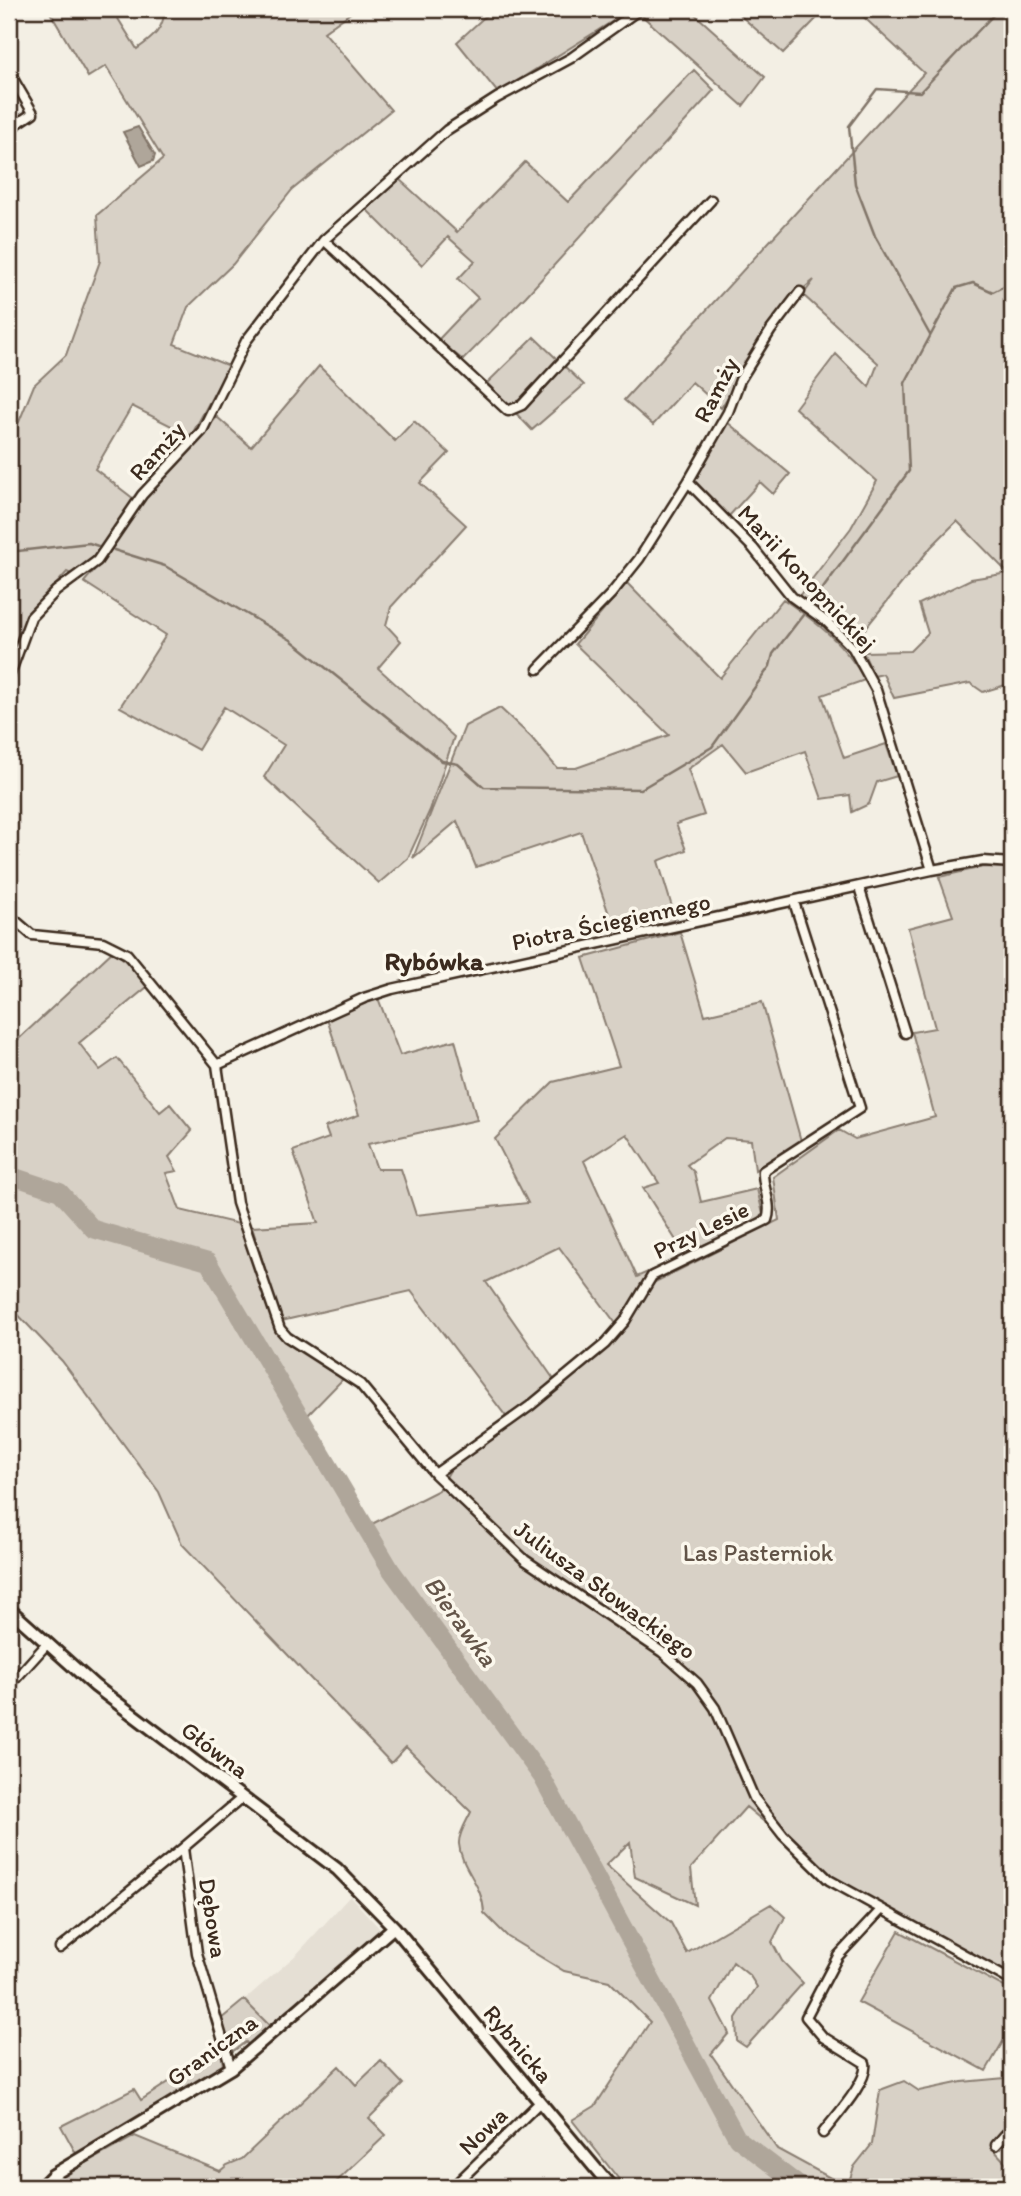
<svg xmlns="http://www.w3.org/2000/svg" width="1021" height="2196" viewBox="0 0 1021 2196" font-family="Itim,sans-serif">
	<rect width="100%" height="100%" fill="#f3efe4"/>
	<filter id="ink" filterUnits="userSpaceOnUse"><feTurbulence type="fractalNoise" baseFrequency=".0143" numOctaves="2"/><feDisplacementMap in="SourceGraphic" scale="14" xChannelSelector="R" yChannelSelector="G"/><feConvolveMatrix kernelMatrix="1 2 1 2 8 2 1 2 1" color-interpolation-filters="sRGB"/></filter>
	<g filter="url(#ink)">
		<!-- built -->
		<path fill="#e5dfd4" d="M 350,1896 L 380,1929 L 272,2028 L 244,2000 L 296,1955 Z"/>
		<!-- green -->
		<path fill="#d8d1c6" stroke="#8a7e72" stroke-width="2" d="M 48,9 L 112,9 L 137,49 C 154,37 163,30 165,9 L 356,9 L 324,32 L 391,110 L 292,190 L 233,264 L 188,307 L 174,344 L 229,366 L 191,436 L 132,406 L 95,469 L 134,499 L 96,555 L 73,575 L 67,572 L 26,618 L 9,654 L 9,432 L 19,422 L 34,385 L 66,355 L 100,261 L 97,215 L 163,159 L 106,66 L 88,77 Z
			M 489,9 L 632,9 L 498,93 L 457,42 L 491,11 Z
			M 645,9 L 689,9 L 765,77 L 743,106 L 639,13 Z
			M 733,9 L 811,9 L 819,16 L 783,53 Z
			M 855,9 L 1012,9 L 1012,683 L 983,692 L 970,683 L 894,698 L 883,674 L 874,676 L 863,652 L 910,651 L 928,633 L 919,604 L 971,579 L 1008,573 L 957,521 L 931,547 L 856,640 L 799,596 L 851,528 L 877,481 L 795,408 L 836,354 L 869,387 L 878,363 L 803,295 L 814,280 L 786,303 L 721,408 L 692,382 L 653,425 L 624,400 L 924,73 Z
			M 694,70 L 714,90 L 526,296 L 463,360 L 438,340 L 478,298 L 458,279 L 475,261 L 448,237 L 422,265 L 365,208 L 398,178 L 457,232 L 525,162 L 568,202 Z
			M 534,337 L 584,385 L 532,430 L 487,383 Z
			M 319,366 L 395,441 L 414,421 L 449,453 L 420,483 L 466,525 L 391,607 L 386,625 L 401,641 L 378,668 L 454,737 L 430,810 L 408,858 L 379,883 L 264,777 L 284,745 L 224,707 L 198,750 L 120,707 L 166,635 L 84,582 L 103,560 L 146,495 L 217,417 L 251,447 Z
			M 727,422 L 790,474 L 773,494 L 760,482 L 729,516 L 695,481 Z
			M 627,583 L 720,678 L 783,599 C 818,623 844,643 865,680 L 822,695 L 844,758 L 886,744 L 897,776 L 877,782 L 869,804 L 852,812 L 850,795 L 822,799 L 805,751 L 746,772 L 723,744 L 688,769 L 704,815 L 676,824 L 686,850 L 658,861 L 676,920 L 616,935 L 581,832 L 476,867 L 457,821 L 413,858 L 465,726 L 500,708 L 531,737 L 557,768 L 576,768 L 669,735 L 575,644 Z
			M 983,867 L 1012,868 L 1012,1977 L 835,1880 L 746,1807 L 691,1868 L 695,1905 L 635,1877 L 630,1842 L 606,1865 L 671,1923 L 687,1953 L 771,1904 L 785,1917 L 772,1942 L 782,1961 L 803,1983 L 746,2047 L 737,2041 L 736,2018 L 757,1987 L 750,1976 L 733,1962 L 712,2001 L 729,2033 L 711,2054 L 777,2149 L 847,2187 L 854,2167 L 872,2144 L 880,2090 L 904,2081 L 919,2091 L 962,2082 L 1005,2078 C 1019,2100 1011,2131 992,2148 L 1008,2165 L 1012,2166 L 1012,2187 L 625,2187 L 572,2120 L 595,2106 L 650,2022 L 609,1981 L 564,1971 L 508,1937 L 484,1913 C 483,1884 461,1869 459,1844 C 458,1834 467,1821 471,1812 L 406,1747 L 391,1763 L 182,1544 L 159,1492 L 62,1361 L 9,1305 L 9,1048 L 114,950 L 146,981 L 147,987 L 79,1043 L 100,1070 L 117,1058 L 160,1112 L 170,1104 L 192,1131 L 169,1157 L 177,1171 L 166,1173 L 180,1210 L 239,1224 L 275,1330 L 343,1379 L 305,1418 L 209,1258 L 153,1240 L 164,1256 L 204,1266 L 411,1603 L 453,1665 L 446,1642 L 368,1526 L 439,1490 L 454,1463 L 516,1421 L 587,1365 L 626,1326 L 651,1284 L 779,1220 L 773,1177 L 839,1130 L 855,1139 L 935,1117 L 912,1032 L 935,1028 L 908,928 L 953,916 L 939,877 Z
			M 680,932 L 705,1015 L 762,1002 L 801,1141 L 755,1170 L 751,1140 L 725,1138 L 687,1165 L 694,1172 L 701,1202 L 757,1189 L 763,1214 L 752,1225 L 684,1253 L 643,1188 L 659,1183 L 627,1134 L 584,1161 L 637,1277 L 652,1270 L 617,1325 L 559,1247 L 486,1282 L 555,1381 L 508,1419 L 411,1291 L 281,1321 L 252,1227 L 318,1223 L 293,1151 L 329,1138 L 325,1127 L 359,1115 L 327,1019 L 378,998 L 400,1055 L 455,1040 L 477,1120 L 368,1144 L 377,1169 L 401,1169 L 416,1215 L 528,1203 L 495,1139 L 553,1082 L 619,1066 L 583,958 Z
			M 899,1931 L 1012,1991 L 1012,2026 L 986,2071 L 858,2002 Z
			M 244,2000 L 272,2028 L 249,2046 L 246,2042 L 232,2052 L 221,2019 Z
			M 221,2048 L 223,2066 L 78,2157 L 61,2126 L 134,2089 L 141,2100 Z
			M 381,2061 L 403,2084 L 369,2118 L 386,2135 L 331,2187 L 48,2187 L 57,2179 L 135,2136 L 220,2171 L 227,2165 L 242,2159 L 339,2066 L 356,2085 Z"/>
		<!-- water -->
		<path fill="#afa69a" stroke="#817468" stroke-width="2" d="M 138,127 L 155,155 L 153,161 L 141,166 L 123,132 Z"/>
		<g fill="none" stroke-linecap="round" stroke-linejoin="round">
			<!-- stream -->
			<path stroke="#817468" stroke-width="2.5" d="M 930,335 L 875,236 L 855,184 L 849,126 L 877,89 L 920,92 L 999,9
				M 114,550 L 165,566 L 291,640 L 442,761 L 458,764 L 484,787 L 641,789 L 712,747 L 770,666 L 773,654 L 803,615
				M 9,552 L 89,543 L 98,546
				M 813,602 L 909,471 L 905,383 L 956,288 L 973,283 L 993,292 L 1012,282"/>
			<!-- river -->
			<path stroke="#afa69a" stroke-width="18" d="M 9,1175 L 60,1192 L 93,1229 L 208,1262 L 391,1570 L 542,1777 L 737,2138 L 801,2187"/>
			<defs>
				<path id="street" d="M 9,72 L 33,113 L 9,129
					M 324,240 L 508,411 L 522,405 L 711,200
					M 688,482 L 753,548 L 792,597 L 827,622 L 853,648 L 876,690 L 932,870
					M 538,669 L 611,594 L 639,559 L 688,482 L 728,412 L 740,380 L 771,330 L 800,292
					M 9,677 L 31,617 L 56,591 L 97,561 L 142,495 L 202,431 L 246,341 L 324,240 L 447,130 L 497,98 L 571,58 L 640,9
					M 859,887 L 905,1033
					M 9,915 L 32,935 L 103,942 L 127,954 L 217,1065 L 237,1203 L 280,1329 L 287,1337 L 360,1384 L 435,1474 L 525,1560 L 662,1652 L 697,1683 L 715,1708 L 754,1798 L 783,1835 L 829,1880 L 1012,1981
					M 217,1065 L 364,998 L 392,989 L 932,870 L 983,861 L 1012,863
					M 435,1474 L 530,1406 L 605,1344 L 625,1321 L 652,1276 L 767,1220 C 773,1204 762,1188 763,1171 L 860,1108 L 794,902
					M 9,1686 L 46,1645
					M 60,1948 L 183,1848
					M 231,2068 L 197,1953 L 183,1848 L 242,1798
					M 823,2133 C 834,2118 869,2081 865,2063 L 823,2037 L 806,2017 L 838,1956 L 881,1910
					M 996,2145 L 1012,2127
					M 453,2187 L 539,2103"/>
				<path id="secondary" d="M 9,1609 L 95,1686 L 337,1869 L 394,1927 L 611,2187
					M 41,2187 L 53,2175 L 231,2068 L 394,1927"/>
			</defs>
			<!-- street casing -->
			<use href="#street" stroke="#3b2a1e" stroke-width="13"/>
			<!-- secondary casing -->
			<use href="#secondary" stroke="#3b2a1e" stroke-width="16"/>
			<!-- street -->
			<use href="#street" stroke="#fbf7ec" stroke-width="8"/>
			<!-- secondary -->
			<use href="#secondary" stroke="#fbf7ec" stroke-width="10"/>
		</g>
	</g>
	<g text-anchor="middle" stroke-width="7" stroke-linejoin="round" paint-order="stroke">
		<!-- street labels -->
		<g font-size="24" fill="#3b2a1e" stroke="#fbf7ec">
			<text transform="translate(716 390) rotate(-63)" y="8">Ramży</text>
			<text transform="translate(157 451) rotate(-48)" y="8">Ramży</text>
			<text transform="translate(807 578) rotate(47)" y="8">Marii Konopnickiej</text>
			<text transform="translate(611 922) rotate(-12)" y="8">Piotra Ściegiennego</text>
			<text transform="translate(701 1230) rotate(-26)" y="8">Przy Lesie</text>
			<text transform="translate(605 1590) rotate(36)" y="8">Juliusza Słowackiego</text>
			<text transform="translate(215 1750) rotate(37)" y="8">Główna</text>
			<text transform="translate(213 1918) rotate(81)" y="8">Dębowa</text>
			<text transform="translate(518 2044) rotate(50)" y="8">Rybnicka</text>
			<text transform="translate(212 2050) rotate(-36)" y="8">Graniczna</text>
			<text transform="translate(483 2131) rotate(-44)" y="8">Nowa</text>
		</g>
		<!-- park labels -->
		<g font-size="24" fill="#625448" stroke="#fbf7ec">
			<text x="758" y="1561">Las Pasterniok</text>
		</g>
		<!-- neighbourhood labels -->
		<g font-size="26" font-weight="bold" fill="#3b2a1e" stroke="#fbf7ec">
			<text x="434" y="970">Rybówka</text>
		</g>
		<!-- water labels -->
		<g font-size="26" font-style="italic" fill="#645549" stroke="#fbf7ec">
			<text transform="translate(461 1621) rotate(54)" y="9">Bierawka</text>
		</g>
	</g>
	<!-- margin -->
	<rect width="1021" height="2196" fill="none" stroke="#fbf7ec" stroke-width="35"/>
	<rect x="18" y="18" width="986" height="2161" fill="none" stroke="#3b2a1e" stroke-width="2.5" filter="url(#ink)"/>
</svg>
